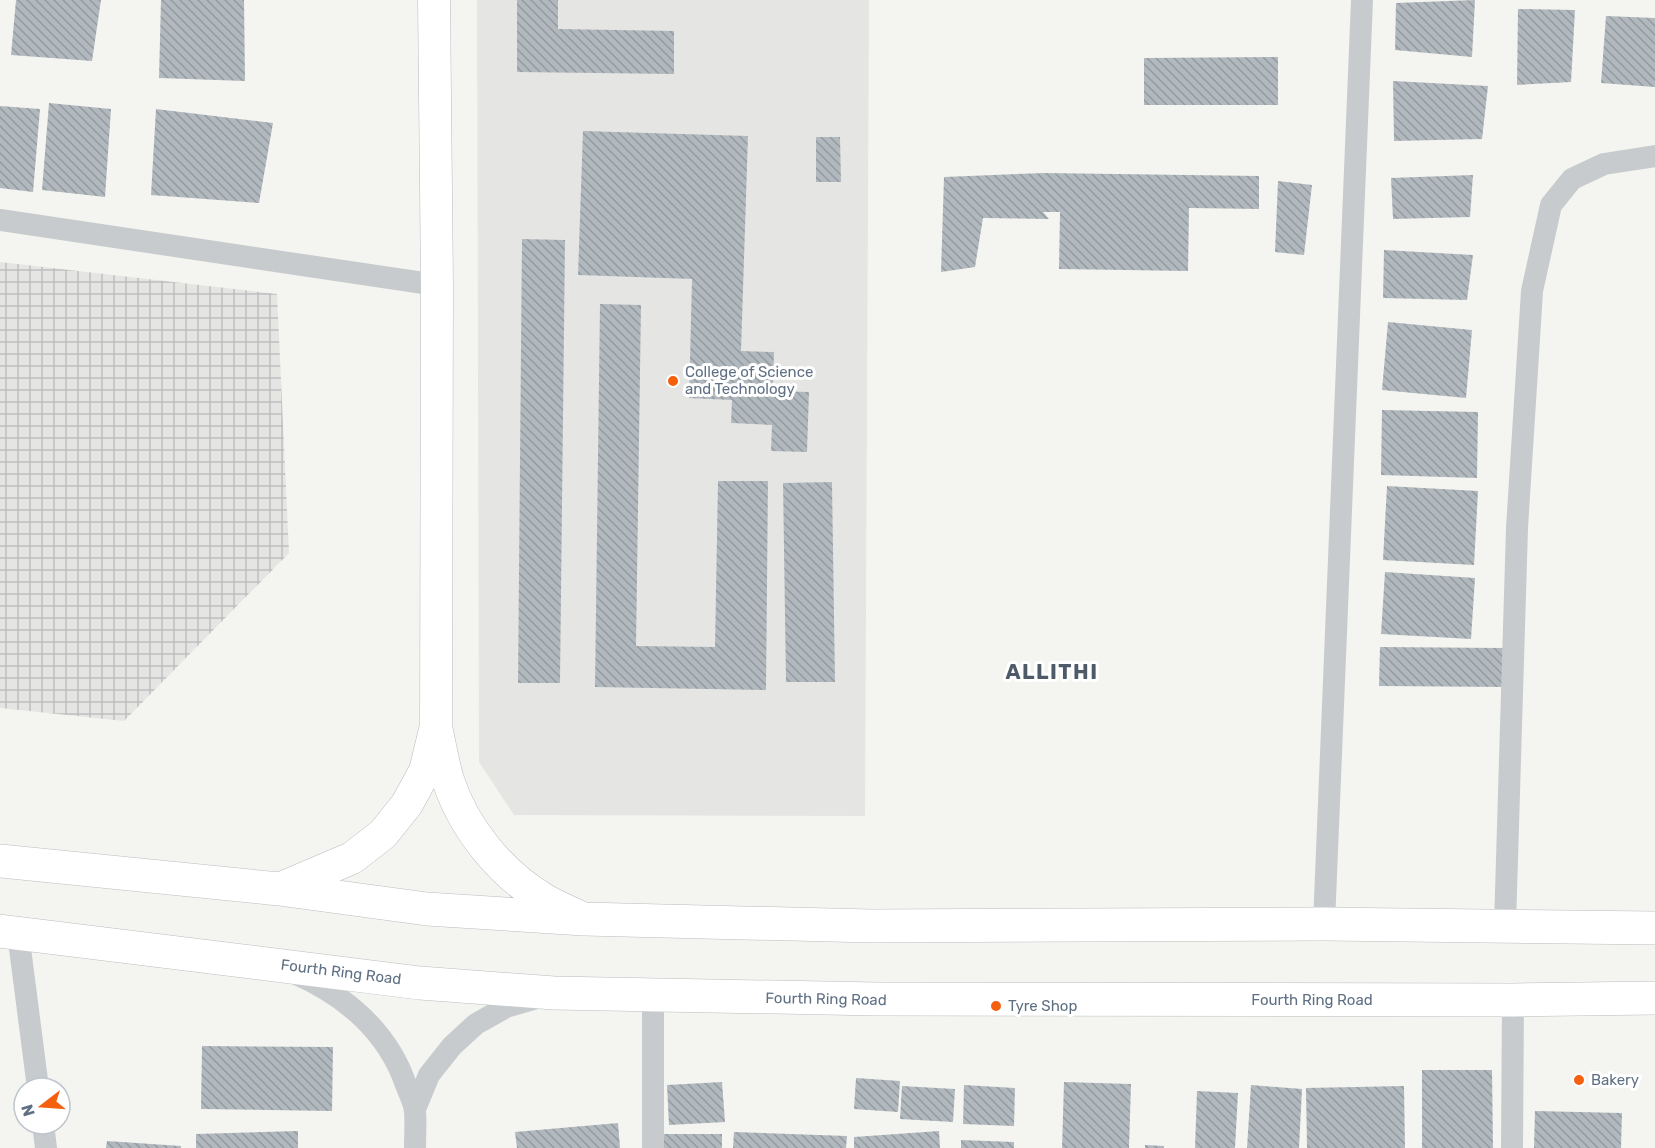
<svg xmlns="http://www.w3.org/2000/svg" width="1655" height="1148" viewBox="0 0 1655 1148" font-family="Rubik,sans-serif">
	<defs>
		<pattern id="industrial-grid" width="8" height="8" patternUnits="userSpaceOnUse" patternTransform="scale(1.5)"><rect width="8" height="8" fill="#e5e6e3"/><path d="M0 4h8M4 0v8" fill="none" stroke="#bdbfbe"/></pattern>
		<pattern id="building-back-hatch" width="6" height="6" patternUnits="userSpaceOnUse" patternTransform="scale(1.5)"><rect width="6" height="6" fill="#b2b9be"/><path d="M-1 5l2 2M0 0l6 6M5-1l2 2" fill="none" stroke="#949ba0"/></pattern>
	</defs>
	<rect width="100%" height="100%" fill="#f4f5f0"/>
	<!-- built -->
	<path fill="#e5e6e3" d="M 477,0 L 869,0 L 865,816 L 514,815 L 479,762 Z"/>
	<!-- industrial -->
	<path fill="url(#industrial-grid)" d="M 0,262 L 277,294 L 289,553 L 124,721 L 0,708 Z"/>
	<!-- building -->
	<path fill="url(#building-back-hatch)" d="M 16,0 L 101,0 L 92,61 L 11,55 Z
		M 161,0 L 244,0 L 245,81 L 159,78 Z
		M 517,0 L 558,0 L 558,29 L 674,31 L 674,74 L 517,72 Z
		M 1475,0 L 1472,57 L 1395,50 L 1396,3 Z
		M 1518,9 L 1575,10 L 1571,82 L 1517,85 Z
		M 1606,16 L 1655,18 L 1655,87 L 1601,83 Z
		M 1278,57 L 1278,105 L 1144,105 L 1144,58 Z
		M 1393,81 L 1488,86 L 1482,139 L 1394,141 Z
		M 49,103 L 111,109 L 105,197 L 42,190 Z
		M 0,106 L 40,109 L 33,192 L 0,188 Z
		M 156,109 L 273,123 L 259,203 L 151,195 Z
		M 583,131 L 748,136 L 741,351 L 774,352 L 773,391 L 809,392 L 807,452 L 771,451 L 772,425 L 731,423 L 732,400 L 689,398 L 692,279 L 578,275 Z
		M 816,137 L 840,137 L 841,182 L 816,182 Z
		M 1044,173 L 1259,176 L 1259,209 L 1189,208 L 1188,271 L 1059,269 L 1060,212 L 1043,212 L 1049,219 L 983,218 L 975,267 L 941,272 L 944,177 Z
		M 1473,175 L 1470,217 L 1393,219 L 1391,178 Z
		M 1278,181 L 1312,185 L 1304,255 L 1275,252 Z
		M 522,239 L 565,240 L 560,683 L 518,683 Z
		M 1384,250 L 1473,255 L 1467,300 L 1383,298 Z
		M 600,304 L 641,305 L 636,646 L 715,647 L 718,481 L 768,481 L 766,690 L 595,687 Z
		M 1388,322 L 1472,330 L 1466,398 L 1382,390 Z
		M 1382,410 L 1478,412 L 1477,478 L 1381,475 Z
		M 832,482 L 835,682 L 786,682 L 783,483 Z
		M 1387,486 L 1478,491 L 1474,565 L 1383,560 Z
		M 1385,572 L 1475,578 L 1471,639 L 1381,634 Z
		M 1380,647 L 1505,648 L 1505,687 L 1379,686 Z
		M 202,1046 L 333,1047 L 332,1111 L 201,1109 Z
		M 1422,1070 L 1492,1070 L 1493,1148 L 1422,1148 Z
		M 856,1078 L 900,1081 L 898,1112 L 854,1109 Z
		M 722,1082 L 725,1122 L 669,1125 L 667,1085 Z
		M 1064,1082 L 1131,1084 L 1129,1148 L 1062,1148 Z
		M 964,1085 L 1015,1088 L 1014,1126 L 963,1124 Z
		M 1251,1085 L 1302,1089 L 1299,1148 L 1247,1148 Z
		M 902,1086 L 955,1089 L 953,1122 L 900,1119 Z
		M 1404,1086 L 1405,1148 L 1307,1148 L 1306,1088 Z
		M 1197,1091 L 1238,1093 L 1235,1148 L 1195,1148 Z
		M 1535,1111 L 1622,1113 L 1621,1148 L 1534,1148 Z
		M 618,1123 L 620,1148 L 517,1148 L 515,1132 Z
		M 298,1131 L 298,1148 L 196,1148 L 196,1134 Z
		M 939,1131 L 940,1148 L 854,1148 L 854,1137 Z
		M 734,1132 L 847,1136 L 846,1148 L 733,1148 Z
		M 657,1134 L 722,1134 L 722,1148 L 657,1148 Z
		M 961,1140 L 1014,1142 L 1014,1148 L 961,1148 Z
		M 107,1141 L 181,1146 L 181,1148 L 106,1148 Z
		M 1145,1145 L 1164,1146 L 1164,1148 L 1145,1148 Z"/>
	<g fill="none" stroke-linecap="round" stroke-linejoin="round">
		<defs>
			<path id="secondary" d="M 434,0 L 437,285 L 436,727 C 440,744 443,763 448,780 C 464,829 501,874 545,900 C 557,907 570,912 582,918
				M 279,889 L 352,858 L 383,834 L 407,804 L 425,771 L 435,730"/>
			<path id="primary" d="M 0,861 L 279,889 L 427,909 L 584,919 L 871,926 L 1324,924 L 1655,928
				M 0,931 L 420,983 L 554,993 L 877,999 L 1513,1000 L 1655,998"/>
		</defs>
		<!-- secondary casing -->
		<use href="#secondary" stroke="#b7bbc1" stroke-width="33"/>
		<!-- primary casing -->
		<use href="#primary" stroke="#babdc1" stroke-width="34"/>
		<!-- street -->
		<path stroke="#c8cbce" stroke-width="22" d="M 0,220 L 437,285
			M 1324,924 L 1362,0
			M 1505,925 L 1517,528 L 1532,291 L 1551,205 L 1572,179 L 1604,164 L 1655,156
			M 18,933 L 38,1088
			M 296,974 C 346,996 388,1032 406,1085 C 409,1093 414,1102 415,1111 C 416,1123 415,1136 415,1148
			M 653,996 L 653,1148
			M 415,1109 L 429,1075 L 452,1046 L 476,1024 L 506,1007 L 537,998
			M 43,1124 L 46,1148
			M 1512,1148 L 1513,1000"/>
		<!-- secondary -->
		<use href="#secondary" stroke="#fff" stroke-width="32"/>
		<!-- primary -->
		<use href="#primary" stroke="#fff" stroke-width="33"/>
	</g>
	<!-- markers -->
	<g fill="#f5600f" stroke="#fff" stroke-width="2">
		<circle cx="673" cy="381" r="6"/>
		<circle cx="996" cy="1006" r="6"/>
		<circle cx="1579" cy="1080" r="6"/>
	</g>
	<g text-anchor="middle" stroke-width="6" stroke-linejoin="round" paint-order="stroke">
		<!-- poi labels -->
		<g font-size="15" fill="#607084" stroke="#fff" text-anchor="start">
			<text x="685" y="377">College of Science<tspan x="685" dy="17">and Technology</tspan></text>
			<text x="1008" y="1011">Tyre Shop</text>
			<text x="1591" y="1085">Bakery</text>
		</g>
		<!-- street labels -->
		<g font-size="15" fill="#607084" stroke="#fff">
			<text transform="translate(341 972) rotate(7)" y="5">Fourth Ring Road</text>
			<text transform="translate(826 999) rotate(1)" y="5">Fourth Ring Road</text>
			<text x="1312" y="1005">Fourth Ring Road</text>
		</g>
		<!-- district labels -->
		<g font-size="21" font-weight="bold" letter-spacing="1.5" fill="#4f5a68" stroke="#fff">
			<text x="1052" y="679">ALLITHI</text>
		</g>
	</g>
	<!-- north arrow -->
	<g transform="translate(42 1106) rotate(253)"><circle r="28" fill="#ffffff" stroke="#bfc6ce" stroke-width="1.5"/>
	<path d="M0-4.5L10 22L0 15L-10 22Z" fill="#f5600f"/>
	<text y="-9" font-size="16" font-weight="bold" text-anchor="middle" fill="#607084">N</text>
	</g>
</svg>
